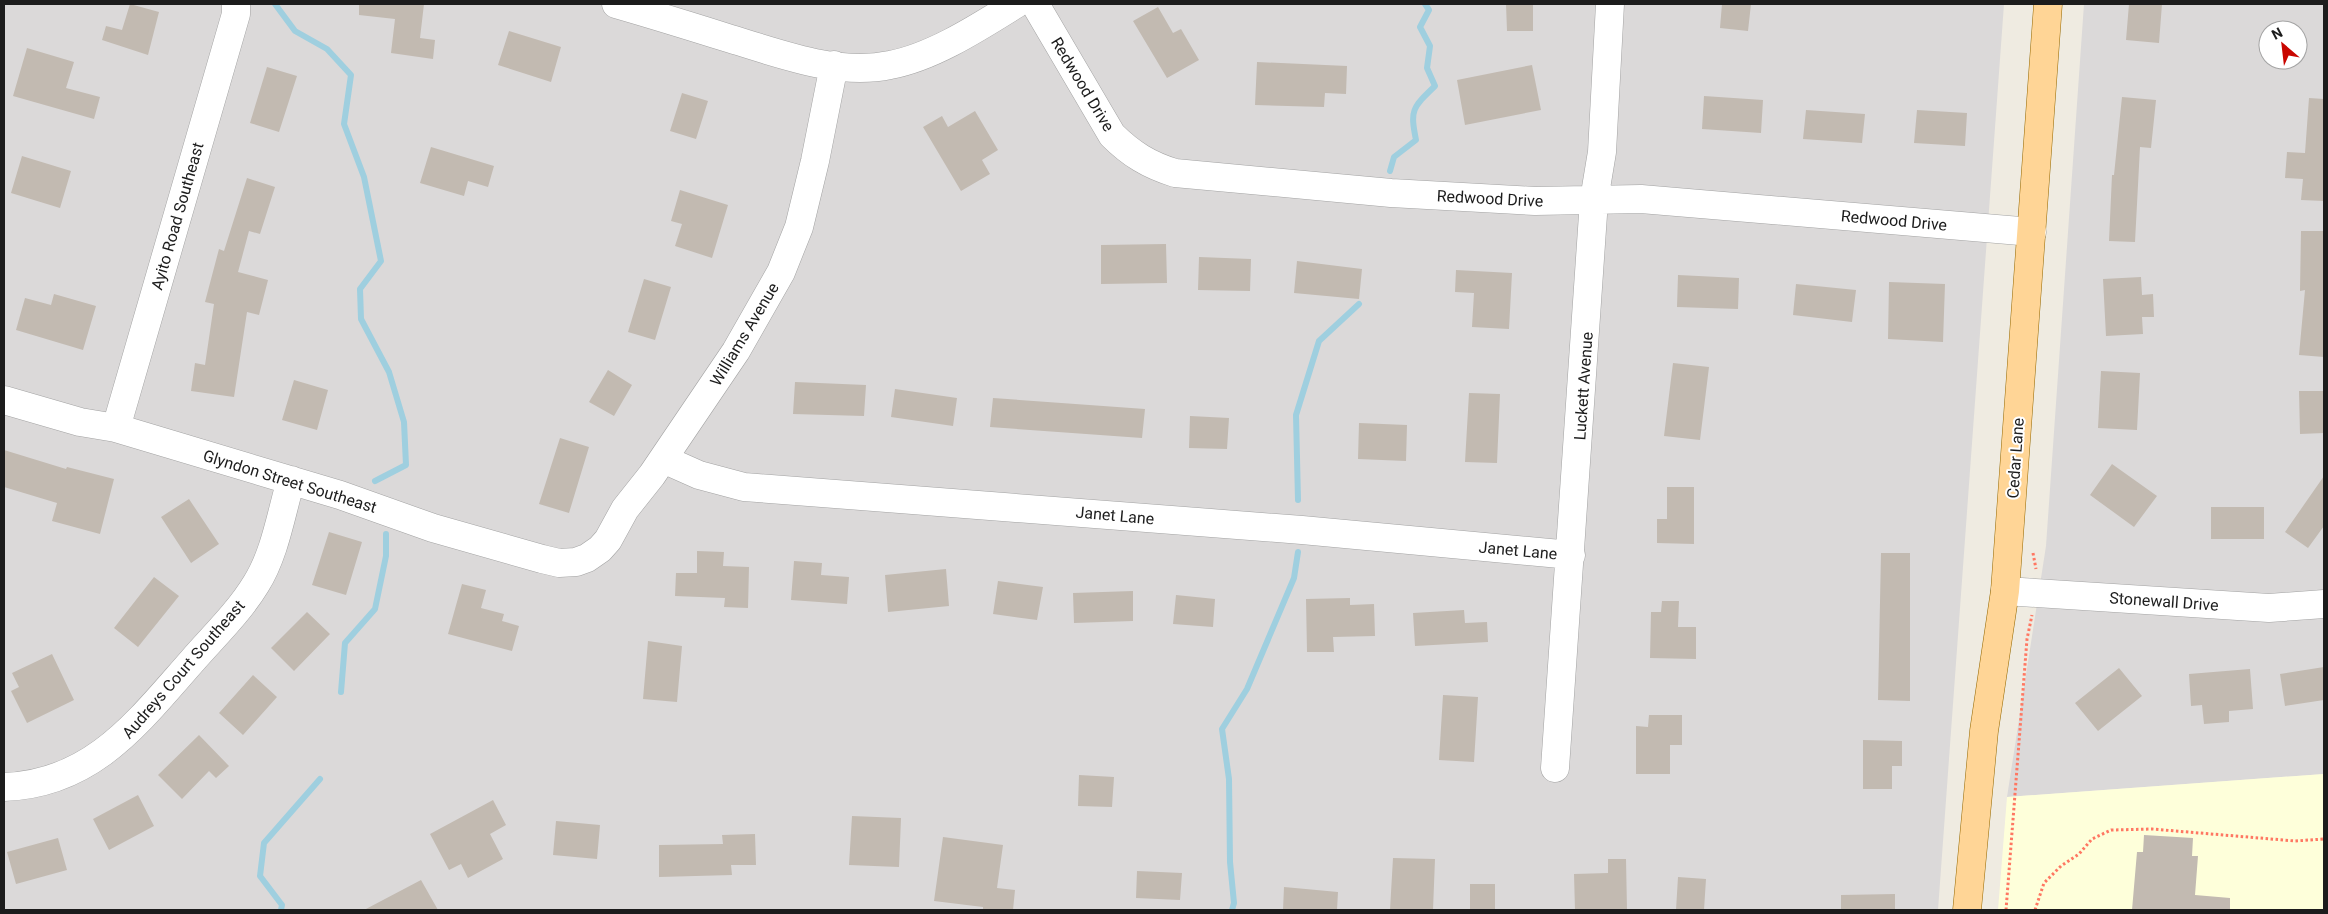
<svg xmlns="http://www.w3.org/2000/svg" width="2328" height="914" viewBox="0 0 2328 914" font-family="Roboto,sans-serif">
	<rect width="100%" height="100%" fill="#efebe1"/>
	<!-- residential -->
	<path fill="#dbd9d9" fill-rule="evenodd" d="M 4,4 L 2004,4 L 1938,910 L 4,910 Z
		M 2084,4 L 2324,4 L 2324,774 L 2007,797 L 2046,546 ZM 2268,30 L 2298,30 L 2298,60 L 2268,60 Z"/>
	<!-- education -->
	<path fill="#feffda" d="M 2324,774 L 2324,910 L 1998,910 L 2007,797 Z"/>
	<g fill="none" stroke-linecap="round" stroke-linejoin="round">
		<!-- stream -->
		<path stroke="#9fcfdf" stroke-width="6" d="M 275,4 L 295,31 L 327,49 L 351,75 L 344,124 L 364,177 L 381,261 L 360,289 L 361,319 L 389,372 L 404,422 L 406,465 L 375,481
			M 1390,171 L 1394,157 L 1416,140 C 1410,110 1412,108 1435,86 L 1427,68 L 1430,46 L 1420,27 L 1429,10 L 1425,4
			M 1298,500 L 1296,415 L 1319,341 L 1359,304
			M 341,692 L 345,643 L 375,609 L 386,556 L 386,534
			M 281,910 L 282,905 L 260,876 L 264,843 L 320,779
			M 1232,910 L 1234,903 L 1230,862 L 1229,779 L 1222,729 L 1247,689 L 1294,578 L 1298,552"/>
	</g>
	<!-- building -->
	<path fill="#c2bab1" d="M 130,4 L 159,12 L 148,55 L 102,40 L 106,26 L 122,30 Z
		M 359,4 L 424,4 L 420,38 L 435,40 L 433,59 L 391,53 L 395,19 L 359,15 Z
		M 1506,4 L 1533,4 L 1533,31 L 1507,31 Z
		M 1722,4 L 1751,4 L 1748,31 L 1720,28 Z
		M 2129,4 L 2162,4 L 2159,43 L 2126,40 Z
		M 1158,7 L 1173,33 L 1181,29 L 1199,60 L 1167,78 L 1133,21 Z
		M 509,31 L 561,47 L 551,82 L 498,65 Z
		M 27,48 L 74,62 L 66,88 L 100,97 L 94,119 L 13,96 Z
		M 1257,62 L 1347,66 L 1346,94 L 1325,93 L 1324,107 L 1255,105 Z
		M 1532,65 L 1541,110 L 1465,125 L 1457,80 Z
		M 267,67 L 297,76 L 279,132 L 250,123 Z
		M 682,93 L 708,101 L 696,139 L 670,131 Z
		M 1704,96 L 1763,100 L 1761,133 L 1702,129 Z
		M 2122,97 L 2156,100 L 2151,148 L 2140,147 L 2135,242 L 2109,241 L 2112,175 L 2114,175 Z
		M 2309,98 L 2324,99 L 2324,201 L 2301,200 L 2303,179 L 2285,178 L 2287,152 L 2305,153 Z
		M 1806,110 L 1865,114 L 1862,143 L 1803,139 Z
		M 1917,110 L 1967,113 L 1965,146 L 1914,143 Z
		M 975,111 L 998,150 L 982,160 L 990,174 L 961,191 L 923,127 L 942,116 L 948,127 Z
		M 431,147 L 494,166 L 488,187 L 468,181 L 464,196 L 420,183 Z
		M 22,156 L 71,171 L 60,208 L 11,193 Z
		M 247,178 L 275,187 L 260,234 L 249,231 L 238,272 L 268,280 L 259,315 L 247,312 L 234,397 L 191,391 L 195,363 L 205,365 L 214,304 L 205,302 L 219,249 L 224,251 Z
		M 680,190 L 728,205 L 712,258 L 675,246 L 682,224 L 671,221 Z
		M 2301,231 L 2324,231 L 2324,357 L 2299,355 L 2305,290 L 2300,291 Z
		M 1166,244 L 1167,283 L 1101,284 L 1101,245 Z
		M 1199,257 L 1251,259 L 1250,291 L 1198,290 Z
		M 1297,261 L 1362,269 L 1359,299 L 1294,293 Z
		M 1456,270 L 1512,273 L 1509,329 L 1472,327 L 1474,293 L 1455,292 Z
		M 1678,275 L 1739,278 L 1738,309 L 1677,307 Z
		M 2141,277 L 2142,295 L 2153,294 L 2154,317 L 2142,317 L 2143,334 L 2106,336 L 2103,279 Z
		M 644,279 L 671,287 L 655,340 L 628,332 Z
		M 1889,282 L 1945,284 L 1943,342 L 1888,339 Z
		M 1796,284 L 1856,290 L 1852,322 L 1793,315 Z
		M 54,294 L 96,306 L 83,350 L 16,330 L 25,298 L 51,305 Z
		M 1673,363 L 1709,367 L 1700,440 L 1664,436 Z
		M 608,370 L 632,385 L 614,416 L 589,402 Z
		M 2101,371 L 2140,373 L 2137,430 L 2098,428 Z
		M 294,380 L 328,390 L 317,430 L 282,420 Z
		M 795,382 L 866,385 L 864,416 L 793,414 Z
		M 895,389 L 957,398 L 953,426 L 891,417 Z
		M 2299,391 L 2324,391 L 2324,433 L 2300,434 Z
		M 1469,393 L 1500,394 L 1497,463 L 1465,462 Z
		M 993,398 L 1145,409 L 1142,438 L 990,427 Z
		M 1190,416 L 1229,418 L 1227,449 L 1189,448 Z
		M 1359,423 L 1407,425 L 1406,461 L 1358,459 Z
		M 560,438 L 589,447 L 569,513 L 539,504 Z
		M 4,450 L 66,469 L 67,467 L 114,479 L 100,534 L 52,521 L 57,503 L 4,487 Z
		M 2112,464 L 2157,496 L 2134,527 L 2090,495 Z
		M 2324,476 L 2324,526 L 2308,548 L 2285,532 Z
		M 1667,487 L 1694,487 L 1694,544 L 1657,543 L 1657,519 L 1667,519 Z
		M 189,499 L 219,544 L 191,563 L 161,517 Z
		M 2211,507 L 2264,507 L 2264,539 L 2211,539 Z
		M 329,532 L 362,542 L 346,595 L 312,585 Z
		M 697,551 L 724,552 L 723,566 L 749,567 L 748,608 L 724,607 L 725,598 L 675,596 L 676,573 L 697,573 Z
		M 1881,553 L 1910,553 L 1910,701 L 1878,700 Z
		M 794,561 L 822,563 L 821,575 L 849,577 L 847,604 L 791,600 Z
		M 946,569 L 949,606 L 888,612 L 885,575 Z
		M 154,577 L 179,596 L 138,647 L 114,628 Z
		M 998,581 L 1043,587 L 1037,620 L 993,614 Z
		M 462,584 L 486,590 L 481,608 L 504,614 L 502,621 L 519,626 L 512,651 L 448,634 Z
		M 1133,591 L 1133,621 L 1074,623 L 1073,593 Z
		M 1176,595 L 1215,599 L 1213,627 L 1173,624 Z
		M 1350,598 L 1350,605 L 1374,604 L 1375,636 L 1333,637 L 1334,652 L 1307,652 L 1306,599 Z
		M 1662,601 L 1679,601 L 1678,627 L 1696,627 L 1696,659 L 1650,658 L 1651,612 L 1661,612 Z
		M 1464,610 L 1465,623 L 1487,622 L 1488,642 L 1415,646 L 1413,613 Z
		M 307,612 L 330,634 L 294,671 L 271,648 Z
		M 648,641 L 682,646 L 677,702 L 643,699 Z
		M 52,654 L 74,700 L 27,723 L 11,691 L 19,687 L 12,673 Z
		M 2324,667 L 2324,700 L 2285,706 L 2280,674 Z
		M 2119,668 L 2142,696 L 2098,731 L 2075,703 Z
		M 2250,669 L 2253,709 L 2229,711 L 2229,722 L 2204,724 L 2202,705 L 2191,706 L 2189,674 Z
		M 253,675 L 277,697 L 243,735 L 219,713 Z
		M 1443,695 L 1478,697 L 1474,762 L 1439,760 Z
		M 1649,715 L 1682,715 L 1682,745 L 1670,745 L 1670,774 L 1636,774 L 1636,726 L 1648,727 Z
		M 199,735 L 229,766 L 216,778 L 209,771 L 182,799 L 158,775 Z
		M 1863,740 L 1902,741 L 1902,766 L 1892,766 L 1892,789 L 1863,789 Z
		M 1079,775 L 1114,777 L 1112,807 L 1078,806 Z
		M 138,795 L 154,826 L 109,850 L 93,819 Z
		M 493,800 L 506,825 L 490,834 L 503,859 L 468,878 L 461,864 L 449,870 L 430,834 Z
		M 852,816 L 901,818 L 899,867 L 849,865 Z
		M 556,821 L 600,825 L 597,859 L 553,855 Z
		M 755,834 L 756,865 L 731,865 L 732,875 L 659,877 L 659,845 L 723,844 L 722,835 Z
		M 2144,835 L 2193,838 L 2192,856 L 2198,856 L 2195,895 L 2230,898 L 2230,910 L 2132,910 L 2137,852 L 2143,852 Z
		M 943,837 L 1003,845 L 997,888 L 1015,890 L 1013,910 L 983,910 L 983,907 L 934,901 Z
		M 58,838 L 67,870 L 16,884 L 7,852 Z
		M 1393,858 L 1435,859 L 1433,910 L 1390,910 Z
		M 1608,859 L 1626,859 L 1627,910 L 1575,910 L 1574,874 L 1608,873 Z
		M 1137,871 L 1182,873 L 1180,900 L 1136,898 Z
		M 1678,877 L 1706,879 L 1704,910 L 1676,910 Z
		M 421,880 L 438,910 L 364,910 Z
		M 1470,884 L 1495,884 L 1495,910 L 1470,910 Z
		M 1284,887 L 1338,892 L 1337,910 L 1283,910 Z
		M 1895,894 L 1895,910 L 1841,910 L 1841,895 Z"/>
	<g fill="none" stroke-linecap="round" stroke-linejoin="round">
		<defs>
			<path id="minor" d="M 616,4 C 654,15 693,27 731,39 C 781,54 838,76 890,65 C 933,57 979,27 1016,4
				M 1035,4 L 1112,135 C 1131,154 1149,165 1175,173 L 1391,193 L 1535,201 L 1641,199 L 2032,232
				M 4,400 L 80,422 L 116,428 L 340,495 L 433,528 L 542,559 L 559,563 L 576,562 L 587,558 L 600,549 L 608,540 L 625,509 L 652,475 L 736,351 L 781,272 L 799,227 L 815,161 L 834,65
				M 116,428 L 236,14 L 236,4
				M 663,459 L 699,475 L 744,487 L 1302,530 L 1571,555
				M 2005,591 L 2269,608 L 2324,604
				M 1555,768 L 1594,200 L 1602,152 L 1610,4
				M 4,787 C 93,784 138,722 193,660 C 214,636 239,612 256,584 C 275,554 281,514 291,480"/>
			<path id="major" d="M 1967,910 L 1984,731 L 2005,591 L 2048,4"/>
		</defs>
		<!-- minor casing -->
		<use href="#minor" stroke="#a3a3a3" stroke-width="29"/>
		<!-- major casing -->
		<use href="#major" stroke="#956800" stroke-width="29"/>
		<!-- path -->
		<path stroke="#ff7762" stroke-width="3" stroke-dasharray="2.5 2.5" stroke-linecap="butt" d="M 2033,553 L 2036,569
			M 2006,910 L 2027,639 L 2032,615
			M 2035,910 L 2044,883 L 2061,866 L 2079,854 L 2092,839 L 2111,830 L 2152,829 L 2295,841 L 2324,839"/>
		<!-- minor -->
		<use href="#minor" stroke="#fff" stroke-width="28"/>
		<!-- major -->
		<use href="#major" stroke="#ffd596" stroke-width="28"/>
	</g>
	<g text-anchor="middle" stroke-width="4" stroke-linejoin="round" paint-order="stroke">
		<!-- street labels -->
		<g font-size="16" fill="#1c1c1c" stroke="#fff">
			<text transform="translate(1083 84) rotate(59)" y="6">Redwood Drive</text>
			<text transform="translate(1490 198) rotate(3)" y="6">Redwood Drive</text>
			<text transform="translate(177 216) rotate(-74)" y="6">Ayito Road Southeast</text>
			<text transform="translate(1894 220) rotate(5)" y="6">Redwood Drive</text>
			<text transform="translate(744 334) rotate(-59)" y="6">Williams Avenue</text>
			<text transform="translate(1583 386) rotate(-86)" y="6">Luckett Avenue</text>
			<text transform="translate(2015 458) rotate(-86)" y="6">Cedar Lane</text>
			<text transform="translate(290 481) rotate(17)" y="6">Glyndon Street Southeast</text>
			<text transform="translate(1115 515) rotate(5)" y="6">Janet Lane</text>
			<text transform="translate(1518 550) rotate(5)" y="6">Janet Lane</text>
			<text transform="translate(2164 601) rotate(4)" y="6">Stonewall Drive</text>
			<text transform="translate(183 669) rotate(-49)" y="6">Audreys Court Southeast</text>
		</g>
	</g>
	<!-- border -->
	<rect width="2328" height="914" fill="none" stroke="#1c1c1c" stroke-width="10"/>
	<!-- north arrow -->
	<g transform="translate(2283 45) rotate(332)"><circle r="24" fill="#ffffff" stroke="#a4a4a4"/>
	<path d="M0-4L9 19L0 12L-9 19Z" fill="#c90600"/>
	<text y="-8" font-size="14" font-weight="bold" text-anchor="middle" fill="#1c1c1c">N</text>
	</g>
</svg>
